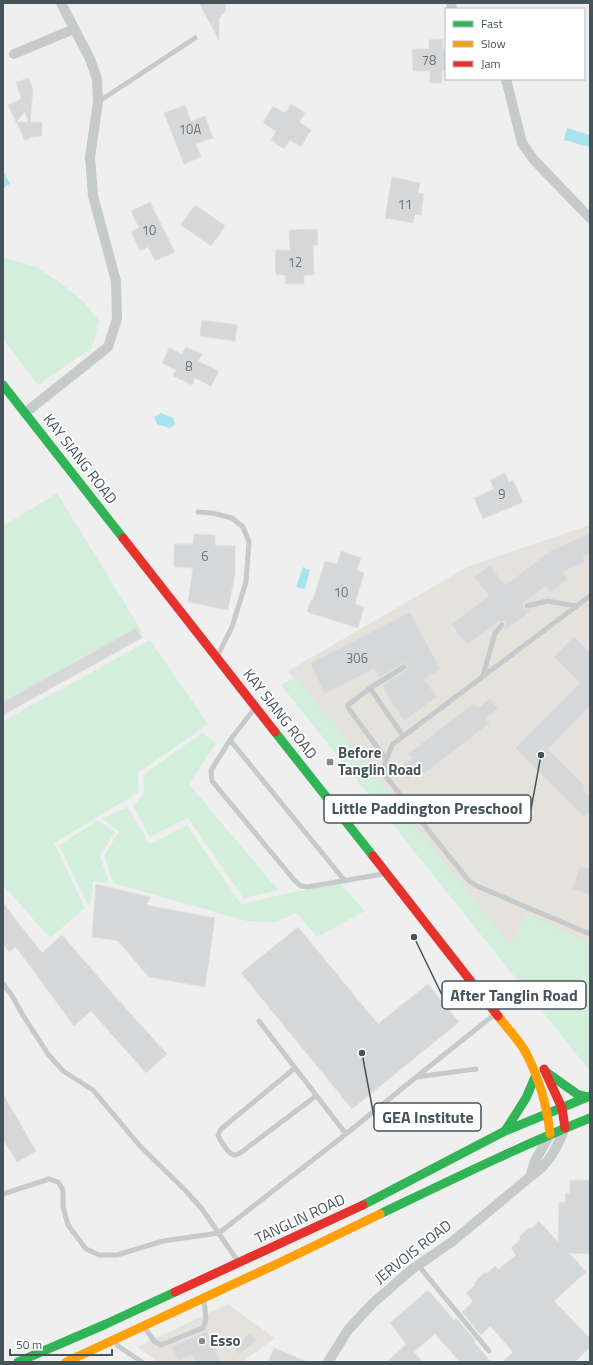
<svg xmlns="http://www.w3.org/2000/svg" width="593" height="1365" viewBox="0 0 593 1365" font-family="'Titillium Web',sans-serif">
	<rect width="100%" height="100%" fill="#f0efef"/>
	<!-- commercial -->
	<path fill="#e5e2dd" d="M 590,525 L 590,1062 L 288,671 L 469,566 Z
		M 228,1304 L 275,1338 L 242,1362 L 159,1362 L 137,1347 Z"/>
	<!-- green -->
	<path fill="#d3efdc" d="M 3,257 L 36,267 L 58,281 L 83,301 L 99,321 L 92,348 L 38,385 L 3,339 Z
		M 57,493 L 143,633 L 3,710 L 3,526 Z
		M 150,640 L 208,724 L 138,773 L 139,792 L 54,843 L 85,908 L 50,938 L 3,885 L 3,721 Z
		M 296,677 L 510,945 L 526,913 L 590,944 L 590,1071 L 281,685 Z
		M 202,733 L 216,743 L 189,784 L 278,890 L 244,899 L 188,818 L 150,837 L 133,806 L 144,794 L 143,775 Z
		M 127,807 L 150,844 L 187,825 L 241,904 L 339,882 L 365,911 L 317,937 L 297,913 L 276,922 L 247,921 L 113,883 L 104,856 L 119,831 L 102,819 Z
		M 97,821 L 115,832 L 100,856 L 109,883 L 93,881 L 91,905 L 87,903 L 59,845 Z"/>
	<!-- water -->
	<path fill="#a8e4ed" d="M 567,128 L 590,135 L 589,147 L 564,140 Z
		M 3,170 L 10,184 L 3,188 Z
		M 161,413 L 173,418 L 175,425 L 169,428 L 157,424 L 154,417 Z
		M 303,567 L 310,570 L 305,589 L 296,587 Z"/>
	<!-- building -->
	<path fill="#d6d7d8" stroke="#e1e1e2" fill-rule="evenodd" d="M 199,3 L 226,3 L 225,12 L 219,18 L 219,40 Z
		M 443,39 L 443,49 L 446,49 L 446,70 L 442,71 L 442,83 L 430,83 L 430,71 L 413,71 L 412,49 L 429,49 L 429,40 Z
		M 29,78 L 33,90 L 30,122 L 42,122 L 42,136 L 32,137 L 25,141 L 8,105 L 21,99 L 16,82 ZM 25,112 L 28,122 L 16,122 Z
		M 291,104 L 305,113 L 299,122 L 311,130 L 301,147 L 290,140 L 284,149 L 271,140 L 276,131 L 263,123 L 273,106 L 285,113 Z
		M 185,105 L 191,121 L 205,116 L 213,138 L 196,144 L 201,157 L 184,164 L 164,113 Z
		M 392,177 L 420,183 L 418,193 L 424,194 L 421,215 L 415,214 L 413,223 L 385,218 Z
		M 150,202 L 175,252 L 155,261 L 148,247 L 140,251 L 131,232 L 139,228 L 131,211 Z
		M 195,205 L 225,226 L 211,246 L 181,225 Z
		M 317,229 L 318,245 L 313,245 L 314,275 L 304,275 L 304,284 L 285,284 L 285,275 L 276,275 L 275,250 L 290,250 L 289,230 Z
		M 202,320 L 237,325 L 235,341 L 200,336 Z
		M 186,347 L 202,354 L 198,361 L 219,371 L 211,386 L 195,378 L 192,385 L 173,376 L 176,370 L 162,363 L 169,348 L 182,354 Z
		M 505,473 L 509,482 L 513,480 L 523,502 L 483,519 L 474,498 L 494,489 L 490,480 Z
		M 590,533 L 590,554 L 583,557 L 585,562 L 563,572 L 568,579 L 550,593 L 546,586 L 524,602 L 523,605 L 524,608 L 526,610 L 530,609 L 531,611 L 506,630 L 504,629 L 506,625 L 505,622 L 499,621 L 467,645 L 451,624 L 489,596 L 474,577 L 490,565 L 505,585 L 550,551 Z
		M 194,534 L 215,535 L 215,545 L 235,546 L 235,573 L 228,610 L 188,602 L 193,568 L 174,567 L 174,544 L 193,544 Z
		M 341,551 L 361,558 L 357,570 L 364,573 L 355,604 L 364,607 L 358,628 L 307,612 L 311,600 L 313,600 L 325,561 L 337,564 Z
		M 410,612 L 441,670 L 424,679 L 437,697 L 404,721 L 391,702 L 382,685 L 406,670 L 408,666 L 404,663 L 379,678 L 374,669 L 325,694 L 310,663 Z
		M 136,628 L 142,638 L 3,715 L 3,702 Z
		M 574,636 L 590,653 L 590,706 L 548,749 L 586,787 L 583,790 L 590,797 L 590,811 L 584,817 L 515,748 L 580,683 L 554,657 Z
		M 490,698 L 498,709 L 486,718 L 490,723 L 424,774 L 420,770 L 408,780 L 399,768 L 412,758 L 408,754 L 474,703 L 478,708 Z
		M 580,866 L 590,869 L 590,895 L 572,889 Z
		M 96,884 L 150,897 L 146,905 L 215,918 L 205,987 L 149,977 L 118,941 L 92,937 Z
		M 3,903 L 42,953 L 62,935 L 120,1002 L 167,1054 L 146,1073 L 91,1011 L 74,1026 L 16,947 L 9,952 L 3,944 Z
		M 298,927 L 378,1024 L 428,984 L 459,1022 L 352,1109 L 241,973 Z
		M 3,1094 L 36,1151 L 17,1162 L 3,1139 Z
		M 570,1180 L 590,1180 L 590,1254 L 569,1253 L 586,1272 L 554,1301 L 590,1338 L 590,1347 L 575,1362 L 502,1362 L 513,1352 L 490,1326 L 481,1335 L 462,1312 L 473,1301 L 466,1293 L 475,1285 L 474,1283 L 485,1272 L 486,1274 L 495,1266 L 498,1270 L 516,1255 L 511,1248 L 521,1239 L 519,1237 L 530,1227 L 531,1229 L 539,1221 L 558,1242 L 559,1202 L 565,1202 L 566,1193 L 570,1193 Z
		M 428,1290 L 454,1320 L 456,1318 L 475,1340 L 474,1342 L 491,1362 L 460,1362 L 435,1334 L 414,1352 L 423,1362 L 387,1362 L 406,1344 L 390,1323 Z
		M 207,1331 L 221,1362 L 196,1362 L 192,1354 L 178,1361 L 172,1347 Z
		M 251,1333 L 257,1341 L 239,1354 L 233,1346 Z
		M 274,1348 L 308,1362 L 268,1362 Z"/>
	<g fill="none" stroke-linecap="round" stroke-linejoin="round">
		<!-- lane -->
		<path stroke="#c6cacb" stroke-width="5" d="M 98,102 L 195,38
			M 198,512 L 212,513 L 232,518 L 243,527 L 249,542 L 246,582 L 232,627 L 218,655
			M 590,596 L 393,744 C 388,755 383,763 385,775 L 416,815 L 469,881 L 477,886 L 590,934
			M 527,606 L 547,601 L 576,606
			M 483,676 L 495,633 L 502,625
			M 370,688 L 403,736
			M 255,708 L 230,740 L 215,764 L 211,771 L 212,781 L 295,881 L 301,886 L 307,887 L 383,874
			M 230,740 L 345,881
			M 386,759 L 349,709 L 348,705 L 370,688 L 404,667
			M 3,984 L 11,994 L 24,1017 L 48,1054 L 63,1071 L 93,1090 L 140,1146 L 186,1191 L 202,1209 L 237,1260
			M 259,1021 L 346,1134
			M 295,1068 L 221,1129 L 218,1135 C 220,1140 228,1154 234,1155 C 237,1155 240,1153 243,1151 L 316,1096
			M 416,1077 L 476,1069
			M 3,1194 L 49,1179 L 58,1182 L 63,1190 L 63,1207 L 68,1225 L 86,1249 L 99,1255 L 117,1255 L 163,1241 L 219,1233 L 346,1134 L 415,1078 L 495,1014
			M 418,1265 L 489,1351
			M 145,1328 L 154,1341 L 161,1345 L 203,1328 L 206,1319 L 204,1300
			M 115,1341 L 118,1346 L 142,1362"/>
		<!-- street -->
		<path stroke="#c6cacb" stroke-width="10" d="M 451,3 L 452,9
			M 14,54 L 74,29
			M 506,79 L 522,143 L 534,160 L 590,218
			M 25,413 L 108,347 L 117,319 L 116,281 L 93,196 L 90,157 L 98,102 L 97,79 L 90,59 L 61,3
			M 530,1177 L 535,1161 L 550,1134
			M 328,1362 L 348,1330 L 372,1304 L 411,1270 L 453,1241 L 530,1177 C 549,1165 557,1147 565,1128"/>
		<!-- fast -->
		<path stroke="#30b455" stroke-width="9" d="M 3,385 L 123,538
			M 275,732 L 373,856
			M 546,1072 L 577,1094 L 587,1097
			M 505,1131 L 526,1098 L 535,1077
			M 363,1205 L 505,1131 L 590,1096
			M 380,1214 C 449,1181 518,1147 590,1118
			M 18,1362 L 106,1324 L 175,1292"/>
		<!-- slow -->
		<path stroke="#ff9f0a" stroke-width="9" d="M 498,1016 C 506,1027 521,1042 526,1053 C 539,1078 547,1106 550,1134
			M 66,1362 L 281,1262 L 380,1214"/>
		<!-- jam -->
		<path stroke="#e5322d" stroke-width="9" d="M 123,538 L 275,732
			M 373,856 L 498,1016
			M 544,1069 L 562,1108 L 565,1128
			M 175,1292 L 363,1205"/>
	</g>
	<!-- markers -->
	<g fill="#828a8f" stroke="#fff" stroke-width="1.5">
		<rect x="326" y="758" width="8" height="8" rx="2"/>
		<circle cx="202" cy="1341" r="4"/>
	</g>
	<g text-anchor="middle" stroke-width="3.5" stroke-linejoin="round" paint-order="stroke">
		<!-- number labels -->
		<g font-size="13" fill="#6c757c">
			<text x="429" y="65">78</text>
			<text x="190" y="134">10A</text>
			<text x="405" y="209">11</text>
			<text x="149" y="235">10</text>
			<text x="295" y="267">12</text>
			<text x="189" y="371">8</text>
			<text x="502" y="499">9</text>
			<text x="205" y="561">6</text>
			<text x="341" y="597">10</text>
			<text x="357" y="663">306</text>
		</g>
		<!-- street labels -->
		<g font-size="15" fill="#46535b" stroke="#fff">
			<text transform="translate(80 459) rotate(52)" y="5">KAY SIANG ROAD</text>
			<text transform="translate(280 714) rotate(52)" y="5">KAY SIANG ROAD</text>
			<text transform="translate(300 1219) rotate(-25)" y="5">TANGLIN ROAD</text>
			<text transform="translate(413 1252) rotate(-38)" y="5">JERVOIS ROAD</text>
		</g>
		<!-- poi labels -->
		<g font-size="15" font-weight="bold" fill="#46535b" stroke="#fff" text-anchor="start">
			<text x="338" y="758">Before<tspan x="338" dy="17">Tanglin Road</tspan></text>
			<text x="210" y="1346">Esso</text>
		</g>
	</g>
	<!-- callouts -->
	<path fill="none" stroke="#46535b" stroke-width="1.5" d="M541 755L531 809M414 937L442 995M362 1053L374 1117"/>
	<g fill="#46535b" stroke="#fff" stroke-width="1.5">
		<circle cx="541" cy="755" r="4"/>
		<circle cx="414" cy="937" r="4"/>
		<circle cx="362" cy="1053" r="4"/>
	</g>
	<g fill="#fff" stroke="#46535b" stroke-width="1.5">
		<rect x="324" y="795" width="207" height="28" rx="4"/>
		<rect x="442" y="981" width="144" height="28" rx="4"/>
		<rect x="374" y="1103" width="107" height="28" rx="4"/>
	</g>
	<g font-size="16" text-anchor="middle" font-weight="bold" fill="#46535b">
		<text x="427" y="814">Little Paddington Preschool</text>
		<text x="514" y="1001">After Tanglin Road</text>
		<text x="428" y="1123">GEA Institute</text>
	</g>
	<!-- border -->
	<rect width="593" height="1365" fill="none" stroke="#46535b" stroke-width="8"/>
	<!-- legend -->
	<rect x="445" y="8" width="140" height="72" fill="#ffffff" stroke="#b5babd"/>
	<rect x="453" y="21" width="20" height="6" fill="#30b455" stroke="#b5babd"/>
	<text x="481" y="28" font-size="12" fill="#46535b">Fast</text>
	<rect x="453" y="41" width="20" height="6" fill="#ff9f0a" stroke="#b5babd"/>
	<text x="481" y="48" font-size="12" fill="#46535b">Slow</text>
	<rect x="453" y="61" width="20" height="6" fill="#e5322d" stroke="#b5babd"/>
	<text x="481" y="68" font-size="12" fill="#46535b">Jam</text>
	<!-- scale -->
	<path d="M10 1349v6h102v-6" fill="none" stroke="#46535b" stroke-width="2"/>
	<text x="16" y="1349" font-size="12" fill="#46535b" stroke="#ffffff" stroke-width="3" paint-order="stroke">50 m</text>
</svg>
